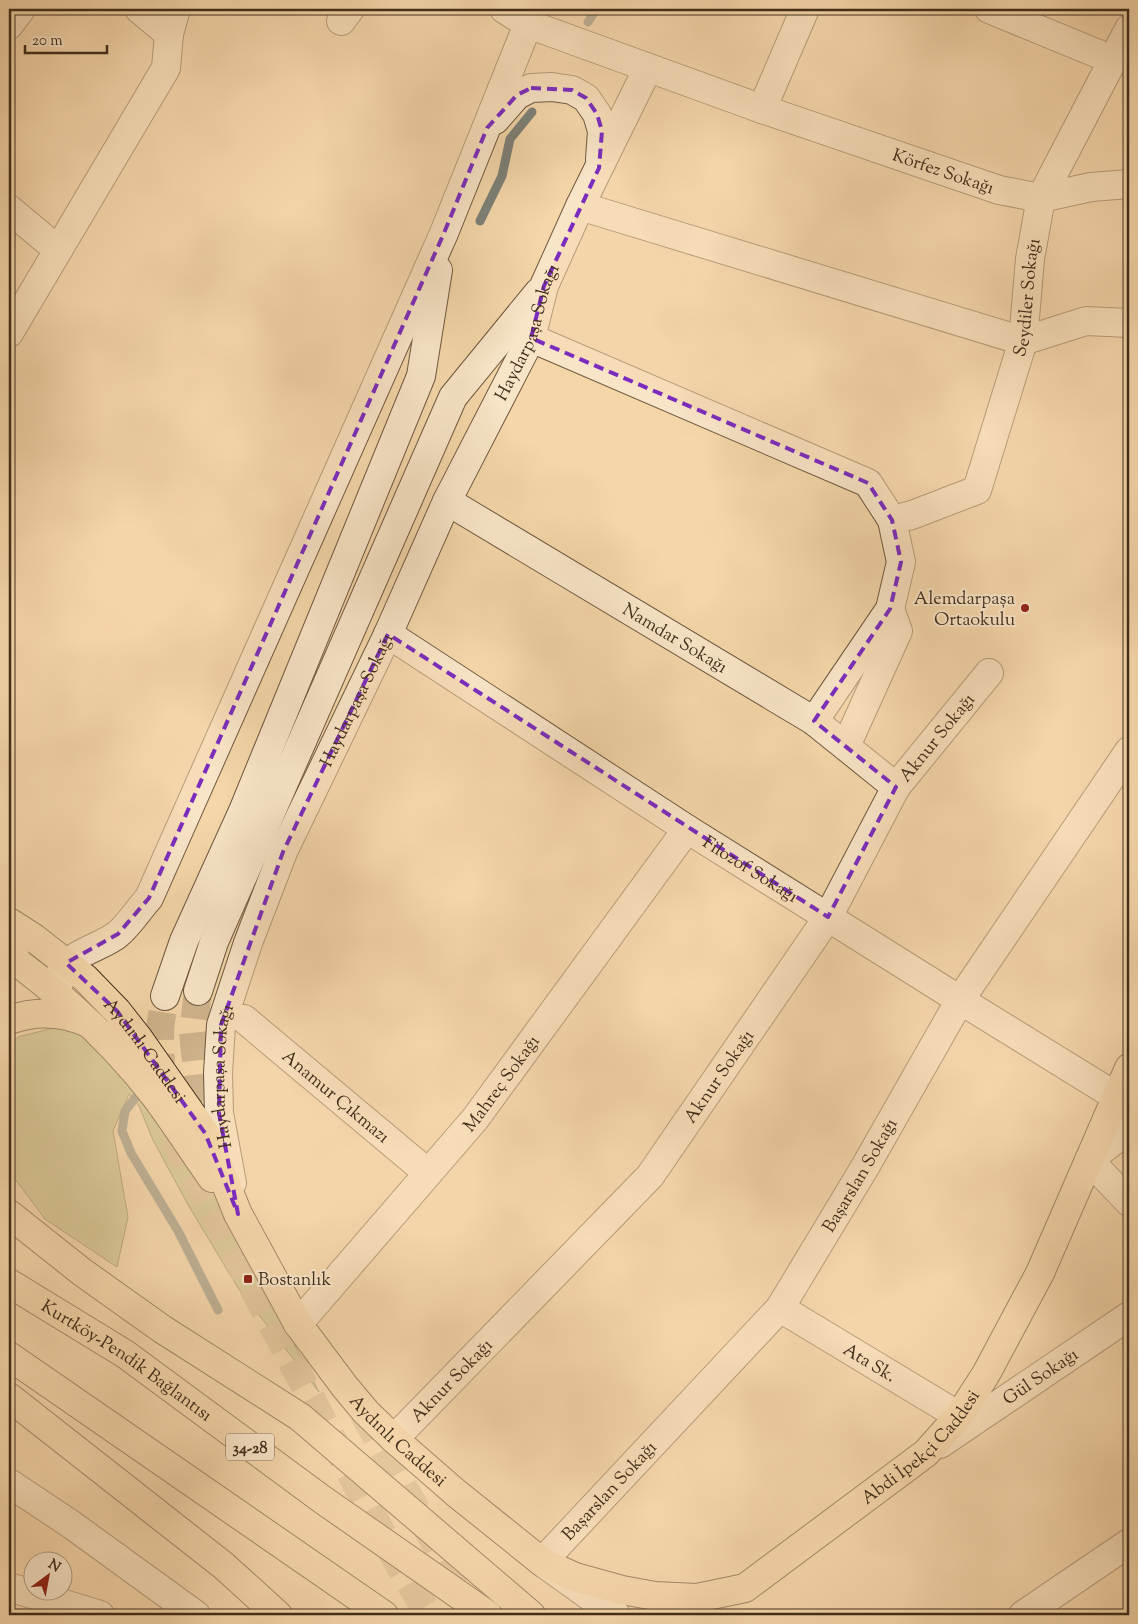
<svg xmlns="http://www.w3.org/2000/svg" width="1138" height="1624" viewBox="0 0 1138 1624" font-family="'Sorts Mill Goudy',serif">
	<rect width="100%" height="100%" fill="#f4d6a9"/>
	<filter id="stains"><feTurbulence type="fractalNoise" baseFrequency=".004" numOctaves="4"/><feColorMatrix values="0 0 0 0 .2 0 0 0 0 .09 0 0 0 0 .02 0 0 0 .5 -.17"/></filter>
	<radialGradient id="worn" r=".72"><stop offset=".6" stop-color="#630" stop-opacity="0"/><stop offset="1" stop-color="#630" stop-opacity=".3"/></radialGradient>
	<!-- green -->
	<path fill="#bfbd85" stroke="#807650" d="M 61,1026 L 95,1034 L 207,1176 L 319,1392 L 238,1288 L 187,1203 L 153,1140 L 139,1106 L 129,1094 L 113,1131 L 128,1217 L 117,1267 L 45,1219 L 9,1171 L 9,1047 L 18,1037 Z"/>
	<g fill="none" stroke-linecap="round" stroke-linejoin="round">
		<!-- stream -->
		<path stroke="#7c8078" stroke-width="9" d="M 588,22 L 596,9
			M 480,221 L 502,176 L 510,139 L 532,112
			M 135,1098 L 125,1111 L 122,1131 L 131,1153 L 178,1231 L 218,1310"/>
		<!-- minor-tunnel -->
		<path stroke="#d0b48d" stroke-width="28" stroke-dasharray="28 14" stroke-linecap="butt" d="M 198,991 L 193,1032 L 199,1090 L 219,1141
			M 161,1082 L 160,1028 L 165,996
			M 174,1138 L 400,1567 L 429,1615
			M 363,1413 L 469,1605"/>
		<defs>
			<g id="minor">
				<path d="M 139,9 L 169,34"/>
				<path id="s1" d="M 504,9 L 528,24 L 762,109 L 999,190 L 1041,198 L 1091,187 L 1129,184"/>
				<path d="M 989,9 L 1113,60"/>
				<path d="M 341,21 L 350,9"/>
				<path d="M 9,25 L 21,9"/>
				<path d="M 762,109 L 805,9"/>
				<path d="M 495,120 L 517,95 L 531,88 L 552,87 L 572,90 L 586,98 L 597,114 L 602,131 L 600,159"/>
				<path d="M 580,206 L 1023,341 L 1086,321 L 1129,323"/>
				<path d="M 9,209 L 58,250"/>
				<path d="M 9,333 L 166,68 L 169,34 L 176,9"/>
				<path d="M 531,338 L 868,483 L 892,520 L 901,562 L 890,609 L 814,721"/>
				<path id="s2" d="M 447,501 L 814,721 L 896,787"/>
				<path id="s3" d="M 892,520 L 912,515 L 977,490 L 1023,341 L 1030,259 L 1041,198 L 1129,29"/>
				<path id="s4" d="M 388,634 L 687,829 L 960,1000 L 1117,1097"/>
				<path d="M 846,746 L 898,631 L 890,609"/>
				<path d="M 59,983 C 57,955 101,949 118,934 C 129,925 139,909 149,898 L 444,233 L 528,24"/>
				<path d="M 198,991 L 214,942 L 453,397 L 538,293"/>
				<path d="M 165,996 L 184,941 L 243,811 L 421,376 L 438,270"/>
				<path id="s5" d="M 244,1019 L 428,1173"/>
				<path d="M 1129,1129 L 1089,1160 L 1129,1202"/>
				<path id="s6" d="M 232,1183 L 219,1113 L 218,1073 L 221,1025 L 248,943 L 283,852 L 388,634 L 447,501 L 531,338 L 544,286 L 580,206 L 648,68"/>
				<path id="s7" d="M 780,1308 L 959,1416"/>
				<path id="s8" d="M 298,1324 L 475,1119 L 687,829"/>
				<path id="s9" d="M 394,1439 L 650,1176 L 828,917 L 896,787 L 989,673"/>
				<path id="s10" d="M 940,1444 L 1129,1316"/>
				<path d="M 9,1483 L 72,1525 L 196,1615"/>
				<path d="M 9,1587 L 100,1615"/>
				<path id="s11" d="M 616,1615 L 542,1562 L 780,1308 L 865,1167 L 960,1000 L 1129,751"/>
				<path d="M 1023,1615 L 1129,1543"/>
			</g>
			<g id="major">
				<path id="s12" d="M 9,922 L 34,938 L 85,978 L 117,1011 L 139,1039 L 205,1133 L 238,1214 L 298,1324 L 345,1387 L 366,1412 L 394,1439 L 456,1493 L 542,1562 L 575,1577 L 622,1590 L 655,1596 L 697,1598 L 745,1588 L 926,1453 L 959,1416 L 986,1374 L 1040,1273 L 1129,1068"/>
				<path d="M 9,956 C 63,996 114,1043 155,1096 C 175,1123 193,1151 212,1178"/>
			</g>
			<g id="highway">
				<path d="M 9,965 L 13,959 L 18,928"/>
				<path d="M 9,1020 C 37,1010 63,1011 90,1024"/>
				<path d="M 9,1214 L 82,1272 L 162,1329 L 300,1417 L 531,1615"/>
				<path id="s13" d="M 9,1283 L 125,1354 L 323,1500 L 488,1615"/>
				<path d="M 9,1356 L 384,1615"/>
				<path d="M 9,1397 L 224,1566 L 278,1615"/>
			</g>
		</defs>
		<!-- minor casing -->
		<use href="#minor" stroke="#6e583f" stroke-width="30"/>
		<!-- major casing -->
		<use href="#major" stroke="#422e1c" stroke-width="30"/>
		<!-- highway casing -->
		<use href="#highway" stroke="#422e1c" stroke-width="30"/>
		<!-- minor -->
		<use href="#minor" stroke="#f8e4c7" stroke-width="28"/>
		<!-- major -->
		<use href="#major" stroke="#f4d6a9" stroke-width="28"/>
		<!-- highway -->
		<use href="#highway" stroke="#f4d6a9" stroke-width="28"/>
	</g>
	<!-- marked area -->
	<path d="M0 0H1138V1624H0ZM 531,88 L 572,90 L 586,98 L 597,114 L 602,131 L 599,168 L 544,286 L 531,338 L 868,483 L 892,520 L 901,562 L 890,609 L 814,721 L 896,787 L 828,917 L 388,634 L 283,852 L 221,1025 L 219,1113 L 238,1214 L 205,1133 L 117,1011 L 66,963 L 118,934 L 149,898 L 444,233 L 487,128 L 517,95 Z" fill="#f4d6a9" fill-opacity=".55" fill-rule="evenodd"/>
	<path fill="none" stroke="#7b2cbf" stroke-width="4" stroke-dasharray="10 6" stroke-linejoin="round" d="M 531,88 L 572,90 L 586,98 L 597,114 L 602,131 L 599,168 L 544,286 L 531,338 L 868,483 L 892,520 L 901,562 L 890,609 L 814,721 L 896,787 L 828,917 L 388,634 L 283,852 L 221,1025 L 219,1113 L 238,1214 L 205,1133 L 117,1011 L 66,963 L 118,934 L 149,898 L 444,233 L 487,128 L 517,95 Z"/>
	<!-- markers -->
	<g fill="#8f2418" stroke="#f8e4c7" stroke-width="2">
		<circle cx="1025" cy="608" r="5"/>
		<rect x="243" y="1274" width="10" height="10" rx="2.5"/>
	</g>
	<g text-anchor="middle" stroke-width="4" stroke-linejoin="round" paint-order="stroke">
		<!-- shield labels -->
		<rect fill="#f8e4c7" stroke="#79654f" stroke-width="1" x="226" y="1433.5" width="48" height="27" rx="4"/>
		<g font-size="16" font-weight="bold" fill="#422e1c">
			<text x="250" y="1453">34-28</text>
		</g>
		<!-- street labels -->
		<g font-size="18" fill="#422e1c" stroke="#f8e4c7">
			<text dy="6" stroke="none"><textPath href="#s1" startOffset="469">Körfez Sokağı</textPath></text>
			<text dy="6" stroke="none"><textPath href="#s3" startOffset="290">Seydiler Sokağı</textPath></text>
			<text dy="6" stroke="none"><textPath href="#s6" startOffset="918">Haydarpaşa Sokağı</textPath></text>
			<text dy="6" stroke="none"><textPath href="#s2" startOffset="266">Namdar Sokağı</textPath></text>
			<text dy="6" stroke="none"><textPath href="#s6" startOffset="512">Haydarpaşa Sokağı</textPath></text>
			<text dy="6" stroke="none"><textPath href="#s9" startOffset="892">Aknur Sokağı</textPath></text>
			<text dy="6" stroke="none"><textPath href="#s4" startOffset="432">Filozof Sokağı</textPath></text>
			<text dy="6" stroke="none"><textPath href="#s12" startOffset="189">Aydınlı Caddesi</textPath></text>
			<text dy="6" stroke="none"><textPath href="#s9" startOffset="488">Aknur Sokağı</textPath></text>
			<text dy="6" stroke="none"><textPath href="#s6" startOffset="108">Haydarpaşa Sokağı</textPath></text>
			<text dy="6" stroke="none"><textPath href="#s8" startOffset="315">Mahreç Sokağı</textPath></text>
			<text dy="6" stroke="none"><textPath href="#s5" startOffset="120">Anamur Çıkmazı</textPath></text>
			<text dy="6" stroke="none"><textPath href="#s11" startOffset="594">Başarslan Sokağı</textPath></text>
			<text dy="6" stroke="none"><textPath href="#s13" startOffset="141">Kurtköy-Pendik Bağlantısı</textPath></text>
			<text dy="6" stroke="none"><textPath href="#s7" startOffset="105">Ata Sk.</textPath></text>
			<text dy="6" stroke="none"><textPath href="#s10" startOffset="121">Gül Sokağı</textPath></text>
			<text dy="6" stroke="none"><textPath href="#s9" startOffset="82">Aknur Sokağı</textPath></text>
			<text dy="6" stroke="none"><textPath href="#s12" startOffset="658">Aydınlı Caddesi</textPath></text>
			<text dy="6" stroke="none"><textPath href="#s12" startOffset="1282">Abdi İpekçi Caddesi</textPath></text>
			<text dy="6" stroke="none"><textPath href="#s11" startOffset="189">Başarslan Sokağı</textPath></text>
		</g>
		<!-- poi labels -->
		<g font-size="18" fill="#422e1c" stroke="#f8e4c7" text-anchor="end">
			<text x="1015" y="604">Alemdarpaşa<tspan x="1015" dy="21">Ortaokulu</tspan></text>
			<text x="258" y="1285" text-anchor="start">Bostanlık</text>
		</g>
	</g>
	<!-- margin -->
	<rect width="1138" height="1624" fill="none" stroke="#f4d6a9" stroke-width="30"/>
	<rect x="10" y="10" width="1118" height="1604" fill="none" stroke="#422e1c" stroke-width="2.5"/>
	<rect x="15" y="15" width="1108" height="1594" fill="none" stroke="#422e1c"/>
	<!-- north arrow -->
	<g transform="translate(48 1576) rotate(32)"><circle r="24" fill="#f8e4c7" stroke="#af9b83"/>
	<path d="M0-4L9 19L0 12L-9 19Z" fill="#8f2418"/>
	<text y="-8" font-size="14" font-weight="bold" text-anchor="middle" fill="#422e1c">N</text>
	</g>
	<!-- scale -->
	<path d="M25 45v8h82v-8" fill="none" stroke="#422e1c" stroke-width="2.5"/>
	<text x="32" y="45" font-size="15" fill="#422e1c" stroke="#f8e4c7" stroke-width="4" paint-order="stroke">20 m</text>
	<rect width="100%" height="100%" filter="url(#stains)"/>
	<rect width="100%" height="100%" fill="url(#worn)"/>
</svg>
